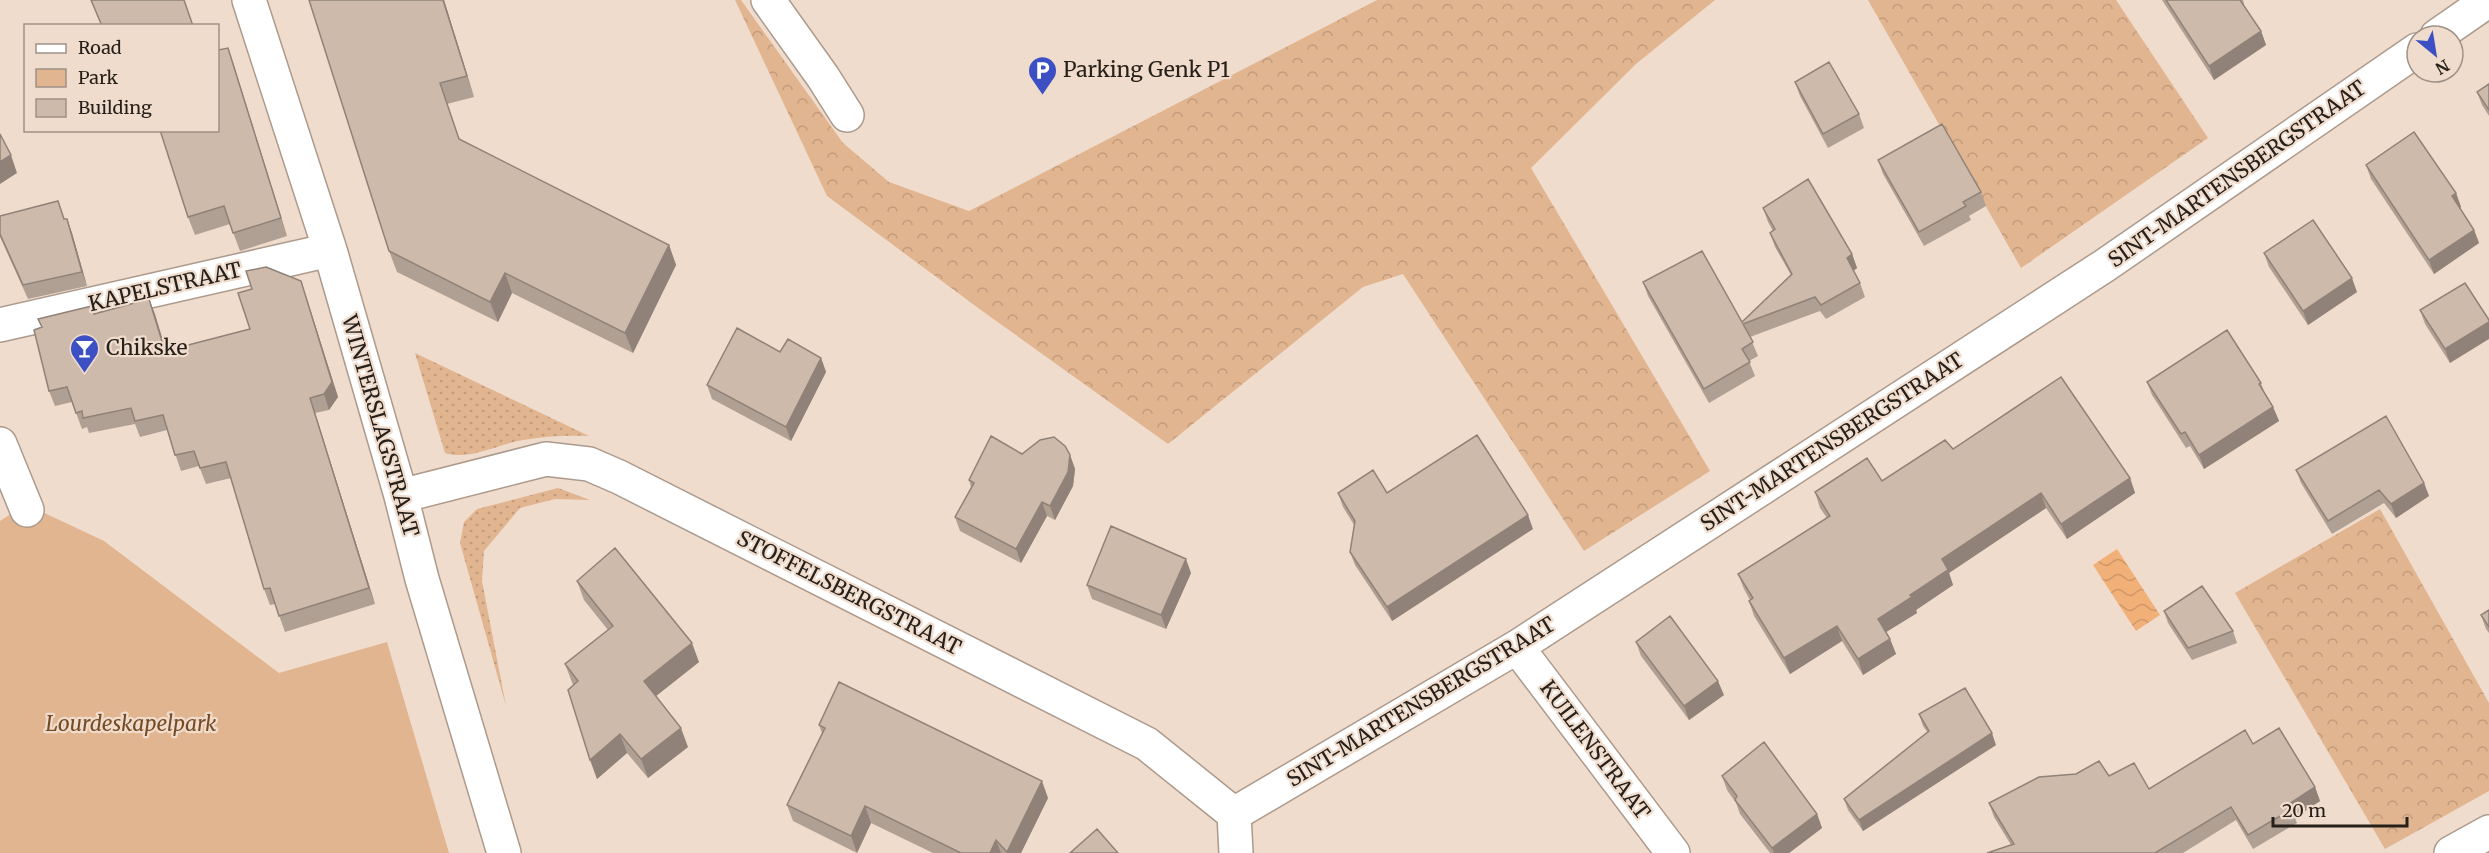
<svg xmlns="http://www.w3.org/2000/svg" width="2489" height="853" viewBox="0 0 2489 853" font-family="Merriweather,serif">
	<defs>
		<pattern id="grass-dots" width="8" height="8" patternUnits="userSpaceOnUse" patternTransform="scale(1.5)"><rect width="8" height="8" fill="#e1b590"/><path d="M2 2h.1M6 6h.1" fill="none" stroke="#c19b7c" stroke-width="1.8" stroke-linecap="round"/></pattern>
		<pattern id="forest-crowns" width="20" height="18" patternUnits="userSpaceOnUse" patternTransform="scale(1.5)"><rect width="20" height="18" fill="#e1b590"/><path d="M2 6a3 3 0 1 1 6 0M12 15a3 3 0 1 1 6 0" fill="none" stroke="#c19b7c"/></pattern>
		<pattern id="water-waves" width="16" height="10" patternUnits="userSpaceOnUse" patternTransform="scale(1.5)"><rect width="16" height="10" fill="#f2b079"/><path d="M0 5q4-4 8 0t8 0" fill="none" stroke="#cf9768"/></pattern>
	</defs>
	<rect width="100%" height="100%" fill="#f0dccd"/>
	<!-- grass -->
	<path fill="url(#grass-dots)" d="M 415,353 L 589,436 C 566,435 545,436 523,440 C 498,444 469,461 445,453 Z
		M 558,488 L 590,500 L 555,499 L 520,508 L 484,551 L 482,581 L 506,706 L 460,543 L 464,522 L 477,509 Z"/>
	<!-- forest -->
	<path fill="url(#forest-crowns)" d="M 735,0 L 741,0 L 843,143 L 889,182 L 969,211 L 1377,0 L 1715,0 L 1636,64 L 1531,168 L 1710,471 L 1584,551 L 1403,274 L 1363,287 L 1168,444 L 985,313 L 827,196 Z
		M 1868,0 L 2116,0 L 2208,138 L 2021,268 Z
		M 2380,509 L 2489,703 L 2489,791 L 2385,849 L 2235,593 Z"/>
	<!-- green -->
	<path fill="#e1b590" d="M 36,509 L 104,541 L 279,673 L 387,642 L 449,853 L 0,853 L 0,521 L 14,512 Z"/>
	<!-- water -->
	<path fill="url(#water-waves)" d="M 2117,549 L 2160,615 L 2136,631 L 2093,565 Z"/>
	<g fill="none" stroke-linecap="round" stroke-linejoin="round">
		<defs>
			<path id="minor" d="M 249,0 L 330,250 L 401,496 L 422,579 L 504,853
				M 768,0 L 823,77 L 847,115
				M 2437,36 L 2489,0
				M 0,325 L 330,250
				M 0,444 L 27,510
				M 401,496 L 546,459 L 589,464 L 619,477 L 1147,744 L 1234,814 L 1236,853
				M 1517,647 L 1673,853
				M 1234,814 L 1517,647 L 2104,266 L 2417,50
				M 2451,853 L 2489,832"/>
		</defs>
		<!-- minor casing -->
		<use href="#minor" stroke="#ac9a8c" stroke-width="36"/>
		<!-- minor -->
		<use href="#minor" stroke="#fff" stroke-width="33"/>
	</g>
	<!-- wall -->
	<path fill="#b0a093" d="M 444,0 L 474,97 L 447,104 L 459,139 L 669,245 L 676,265 L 633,353 L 512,293 L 498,322 L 397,272 L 389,251 Z
		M 2162,0 L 2243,0 L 2244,4 L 2243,5 L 2261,31 L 2266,45 L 2214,80 Z
		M 234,66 L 287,236 L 240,251 L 230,224 L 195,235 L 188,217 Z
		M 1795,82 L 1859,114 L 1864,128 L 1828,148 L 1800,96 Z
		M 2489,84 L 2489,116 L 2482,105 L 2477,92 Z
		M 1878,160 L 1981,192 L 1986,206 L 1969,216 L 1971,220 L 1924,246 L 1883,174 Z
		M 2366,165 L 2456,193 L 2461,207 L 2460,208 L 2474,230 L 2479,243 L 2434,274 L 2371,179 Z
		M 1763,208 L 1852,254 L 1857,268 L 1853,271 L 1860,283 L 1865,297 L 1826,319 L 1820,311 L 1750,337 L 1758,356 L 1749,361 L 1755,376 L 1709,403 L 1648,296 L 1643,282 L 1742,322 L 1791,275 L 1775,247 L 1770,233 L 1773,231 L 1768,222 Z
		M 0,216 L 67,219 L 72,233 L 87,286 L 28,299 L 0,237 Z
		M 2264,253 L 2357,292 L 2308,325 L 2269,267 Z
		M 306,296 L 338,397 L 329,410 L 315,413 L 375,604 L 285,632 L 275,604 L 270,605 L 264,589 L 231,478 L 206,484 L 199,466 L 181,471 L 167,430 L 140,437 L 135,424 L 89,433 L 87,427 L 82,429 L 72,402 L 55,406 L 49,391 L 42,328 L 38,319 L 94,313 L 149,299 L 166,351 L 250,329 Z
		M 2420,310 L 2489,320 L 2450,363 L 2425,324 Z
		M 821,358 L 826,372 L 791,441 L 712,399 L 707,385 Z
		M 2147,382 L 2261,383 L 2265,394 L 2273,407 L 2279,421 L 2204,469 L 2190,446 L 2186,448 L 2152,395 Z
		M 1953,449 L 2130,478 L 2135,493 L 2067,539 L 2046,508 L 1949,573 L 1953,585 L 1916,610 L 1917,613 L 1886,632 L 1890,639 L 1896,654 L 1863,675 L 1842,641 L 1790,674 L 1754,616 L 1749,601 L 1750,600 L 1744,589 L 1738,574 L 1827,518 L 1820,508 L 1815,492 L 1882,481 Z
		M 1022,454 L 1070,455 L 1075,469 L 1073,486 L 1055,520 L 1047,516 L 1021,563 L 960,531 L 955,517 L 971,487 L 969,480 Z
		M 2296,470 L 2424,483 L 2429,496 L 2396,518 L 2384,503 L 2332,534 L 2301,483 Z
		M 1338,493 L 1387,493 L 1533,529 L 1392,621 L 1355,565 L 1350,552 L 1354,525 L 1343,507 Z
		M 1191,573 L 1166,629 L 1092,599 L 1087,585 Z
		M 577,581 L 699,662 L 656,696 L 688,747 L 648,778 L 627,753 L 597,779 L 573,685 L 565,664 L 608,630 L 584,600 Z
		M 2489,610 L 2489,633 L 2486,629 L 2481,615 Z
		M 2164,611 L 2233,631 L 2237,643 L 2192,660 L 2168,623 Z
		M 1636,642 L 1724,695 L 1689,720 L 1641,656 Z
		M 1919,714 L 1996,745 L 1863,831 L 1848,810 L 1844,799 L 1928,733 L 1923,726 Z
		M 819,725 L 1048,798 L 1021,853 L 933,853 L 871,823 L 857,853 L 793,821 L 787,805 L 822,733 Z
		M 2253,744 L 2315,787 L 2320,801 L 2295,818 L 2297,823 L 2253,849 L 2236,820 L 2183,853 L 1987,853 L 2011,845 L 1994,817 L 1989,803 L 2109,776 L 2149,789 Z
		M 1722,776 L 1817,814 L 1822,828 L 1789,853 L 1770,853 L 1740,814 L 1736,803 L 1727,790 Z"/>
	<!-- shaded-wall -->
	<path fill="#908278" d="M 443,0 L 444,0 L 474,97 L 467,76 Z
		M 2261,31 L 2266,45 L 2214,80 L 2209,66 Z
		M 228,48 L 234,66 L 287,236 L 281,218 Z
		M 11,155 L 17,173 L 0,184 L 0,162 Z
		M 2456,193 L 2461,207 L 2457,210 L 2452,196 Z
		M 67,219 L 72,233 L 87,286 L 82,272 Z
		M 2474,230 L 2479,243 L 2434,274 L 2429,260 Z
		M 669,245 L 676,265 L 633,353 L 625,333 Z
		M 1852,254 L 1857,268 L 1852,272 L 1847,258 Z
		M 505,273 L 512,293 L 498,322 L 490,302 Z
		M 2352,278 L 2357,292 L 2308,325 L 2303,311 Z
		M 301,281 L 338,397 L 329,410 L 324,394 Z
		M 149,299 L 155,314 L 171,367 L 165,351 Z
		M 2489,322 L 2489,339 L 2450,363 L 2445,349 Z
		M 821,358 L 826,372 L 791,441 L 786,427 Z
		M 310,398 L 315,413 L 375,604 L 369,588 Z
		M 2273,407 L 2279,421 L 2204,469 L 2199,455 Z
		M 1070,455 L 1075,469 L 1073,486 L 1055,520 L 1050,506 Z
		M 2130,478 L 2135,493 L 2067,539 L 2061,524 Z
		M 2424,483 L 2429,496 L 2396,518 L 2391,504 Z
		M 2041,493 L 2046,508 L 1949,573 L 1953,585 L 1916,610 L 1917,613 L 1883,634 L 1878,619 L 1910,595 L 1942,559 Z
		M 1042,502 L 1047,516 L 1021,563 L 1016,549 Z
		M 1528,515 L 1533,529 L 1392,621 L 1387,607 Z
		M 1186,559 L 1191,573 L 1166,629 L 1161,615 Z
		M 1837,626 L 1842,641 L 1790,674 L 1784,658 Z
		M 1890,639 L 1896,654 L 1863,675 L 1858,659 Z
		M 692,643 L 699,662 L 651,700 L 644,681 Z
		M 1718,681 L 1724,695 L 1689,720 L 1684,706 Z
		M 681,728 L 688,747 L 648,778 L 641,759 Z
		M 1992,733 L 1996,745 L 1863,831 L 1859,820 Z
		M 620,734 L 627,753 L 597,779 L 590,760 Z
		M 1042,781 L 1048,798 L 1021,853 L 1007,853 Z
		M 2315,787 L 2320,801 L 2295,818 L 2289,804 Z
		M 865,806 L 871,823 L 857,853 L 851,836 Z
		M 1817,814 L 1822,828 L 1789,853 L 1774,853 L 1772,848 Z
		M 996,840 L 1001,853 L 990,853 Z"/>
	<!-- building -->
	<path fill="#cdbaab" stroke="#908278" stroke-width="1.5" d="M 91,0 L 184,0 L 193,26 L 102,26 Z
		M 309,0 L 443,0 L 467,76 L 440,83 L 459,139 L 669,245 L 625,333 L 505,273 L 490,302 L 389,251 Z
		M 2166,0 L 2240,0 L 2261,31 L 2209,66 Z
		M 228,48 L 281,218 L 233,233 L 224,206 L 188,217 L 160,130 L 218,130 L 218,50 Z
		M 1829,62 L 1859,114 L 1823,134 L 1795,82 Z
		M 2489,84 L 2489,110 L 2477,92 Z
		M 1942,124 L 1981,192 L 1963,202 L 1966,206 L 1919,232 L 1878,160 Z
		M 2414,132 L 2456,193 L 2452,196 L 2474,230 L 2429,260 L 2366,165 Z
		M 0,134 L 11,155 L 0,162 Z
		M 1808,179 L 1852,254 L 1847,258 L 1860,283 L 1821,305 L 1815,297 L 1743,324 L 1753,342 L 1742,349 L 1750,362 L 1704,389 L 1643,282 L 1702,251 L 1742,322 L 1792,274 L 1770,233 L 1775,229 L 1763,208 Z
		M 58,201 L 64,219 L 67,219 L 82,272 L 23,285 L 0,234 L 0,216 Z
		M 2313,220 L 2352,278 L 2303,311 L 2264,253 Z
		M 266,267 L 301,281 L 332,382 L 324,394 L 310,398 L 369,588 L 279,616 L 270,588 L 264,589 L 226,462 L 200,468 L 194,451 L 175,455 L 163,415 L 135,421 L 131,408 L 83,418 L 82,411 L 76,413 L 67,387 L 49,391 L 34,330 L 42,327 L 38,319 L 92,306 L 94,314 L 149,299 L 165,351 L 250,329 L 238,293 L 252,289 L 246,271 Z
		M 2465,283 L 2489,320 L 2489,322 L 2445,349 L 2420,310 Z
		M 737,328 L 780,352 L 788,339 L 821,358 L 786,427 L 707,385 Z
		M 2227,330 L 2261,383 L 2259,384 L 2273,407 L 2199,455 L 2185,432 L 2181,434 L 2147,382 Z
		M 2061,377 L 2130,478 L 2061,524 L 2041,493 L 1942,559 L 1948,570 L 1910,595 L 1912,597 L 1878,619 L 1890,639 L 1858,659 L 1837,626 L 1784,658 L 1749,601 L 1753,598 L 1738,574 L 1830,516 L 1815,492 L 1867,458 L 1882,481 L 1945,440 L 1953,449 Z
		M 2386,416 L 2424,483 L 2391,504 L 2379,490 L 2328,521 L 2296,470 Z
		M 1477,435 L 1528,515 L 1387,607 L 1350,552 L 1355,521 L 1338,493 L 1373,470 L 1387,493 Z
		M 991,436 L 1022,454 L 1040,440 L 1054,437 L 1065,446 L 1070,455 L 1068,472 L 1050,506 L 1042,502 L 1016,549 L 955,517 L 974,483 L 969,480 Z
		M 1111,526 L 1186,559 L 1161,615 L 1087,585 Z
		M 615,548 L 692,643 L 644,681 L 681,728 L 641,759 L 620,734 L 590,760 L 568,690 L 578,681 L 565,664 L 613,626 L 577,581 Z
		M 2202,586 L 2233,631 L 2188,648 L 2164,611 Z
		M 2489,610 L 2489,627 L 2481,615 Z
		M 1670,616 L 1718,681 L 1684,706 L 1636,642 Z
		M 839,682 L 1042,781 L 1007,852 L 996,840 L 990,853 L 961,853 L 865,806 L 851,836 L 787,805 L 825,728 L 819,725 Z
		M 1965,688 L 1992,733 L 1859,820 L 1844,799 L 1929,731 L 1919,714 Z
		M 2279,728 L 2315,787 L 2289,804 L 2292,809 L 2248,835 L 2231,807 L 2155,853 L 1987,853 L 2014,844 L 1989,803 L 2039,777 L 2076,774 L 2099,761 L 2109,776 L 2134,763 L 2149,789 L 2245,730 L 2253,744 Z
		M 1764,742 L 1817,814 L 1772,848 L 1735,800 L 1737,796 L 1722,776 Z
		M 1097,829 L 1118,853 L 1070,853 Z"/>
	<!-- icons -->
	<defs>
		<symbol id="parking-pin" viewBox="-11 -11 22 30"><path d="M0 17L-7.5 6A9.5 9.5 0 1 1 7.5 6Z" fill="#3d50c3" stroke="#f0dccd"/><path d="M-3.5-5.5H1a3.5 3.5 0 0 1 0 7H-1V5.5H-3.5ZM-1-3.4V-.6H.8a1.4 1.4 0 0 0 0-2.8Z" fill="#fff"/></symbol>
		<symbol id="bar-pin" viewBox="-11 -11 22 30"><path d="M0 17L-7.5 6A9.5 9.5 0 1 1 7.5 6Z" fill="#3d50c3" stroke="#f0dccd"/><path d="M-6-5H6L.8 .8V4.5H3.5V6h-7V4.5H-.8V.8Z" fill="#fff"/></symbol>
	</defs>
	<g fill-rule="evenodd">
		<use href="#parking-pin" x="1026" y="54" width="33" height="45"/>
		<use href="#bar-pin" x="68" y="332" width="33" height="45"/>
	</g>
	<g text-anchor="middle" stroke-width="4.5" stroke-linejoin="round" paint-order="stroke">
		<!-- poi labels -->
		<g font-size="21" fill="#26201a" stroke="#f0dccd" text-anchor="start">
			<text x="1063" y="77">Parking Genk P1</text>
			<text x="106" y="355">Chikske</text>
		</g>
		<!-- street labels -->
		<g font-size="21" fill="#26201a" stroke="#f0dccd">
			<text transform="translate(2237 174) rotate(-35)" y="7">SINT-MARTENSBERGSTRAAT</text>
			<text transform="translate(165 287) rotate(-13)" y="7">KAPELSTRAAT</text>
			<text transform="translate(380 426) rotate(74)" y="7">WINTERSLAGSTRAAT</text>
			<text transform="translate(1832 442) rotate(-33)" y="7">SINT-MARTENSBERGSTRAAT</text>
			<text transform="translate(849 593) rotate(27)" y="7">STOFFELSBERGSTRAAT</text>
			<text transform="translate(1421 702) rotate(-31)" y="7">SINT-MARTENSBERGSTRAAT</text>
			<text transform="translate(1595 750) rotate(53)" y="7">KUILENSTRAAT</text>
		</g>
		<!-- park labels -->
		<g font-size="21" font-style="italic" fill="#764a22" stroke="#f0dccd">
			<text x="131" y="731">Lourdeskapelpark</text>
		</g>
	</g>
	<!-- legend -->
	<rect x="24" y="24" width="195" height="108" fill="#f0dccd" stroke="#9f9185" stroke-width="1.5"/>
	<rect x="36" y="44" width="30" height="9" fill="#ffffff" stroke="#9f9185" stroke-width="1.5"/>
	<text x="78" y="54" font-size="18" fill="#26201a">Road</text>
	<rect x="36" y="69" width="30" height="18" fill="#e1b590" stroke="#9f9185" stroke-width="1.5"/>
	<text x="78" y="84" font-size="18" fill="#26201a">Park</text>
	<rect x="36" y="99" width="30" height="18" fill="#cdbaab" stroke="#9f9185" stroke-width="1.5"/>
	<text x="78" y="114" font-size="18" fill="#26201a">Building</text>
	<!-- north arrow -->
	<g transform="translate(2435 54) rotate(150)"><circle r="28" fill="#f0dccd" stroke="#9f9185" stroke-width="1.5"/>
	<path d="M0-4.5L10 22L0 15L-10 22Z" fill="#3d50c3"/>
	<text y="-9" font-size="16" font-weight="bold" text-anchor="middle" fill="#26201a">N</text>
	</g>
	<!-- scale -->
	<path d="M2273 817v9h134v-9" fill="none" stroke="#26201a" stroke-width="3"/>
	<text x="2282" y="817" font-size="18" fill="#26201a" stroke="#f0dccd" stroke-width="4.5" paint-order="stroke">20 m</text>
</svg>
